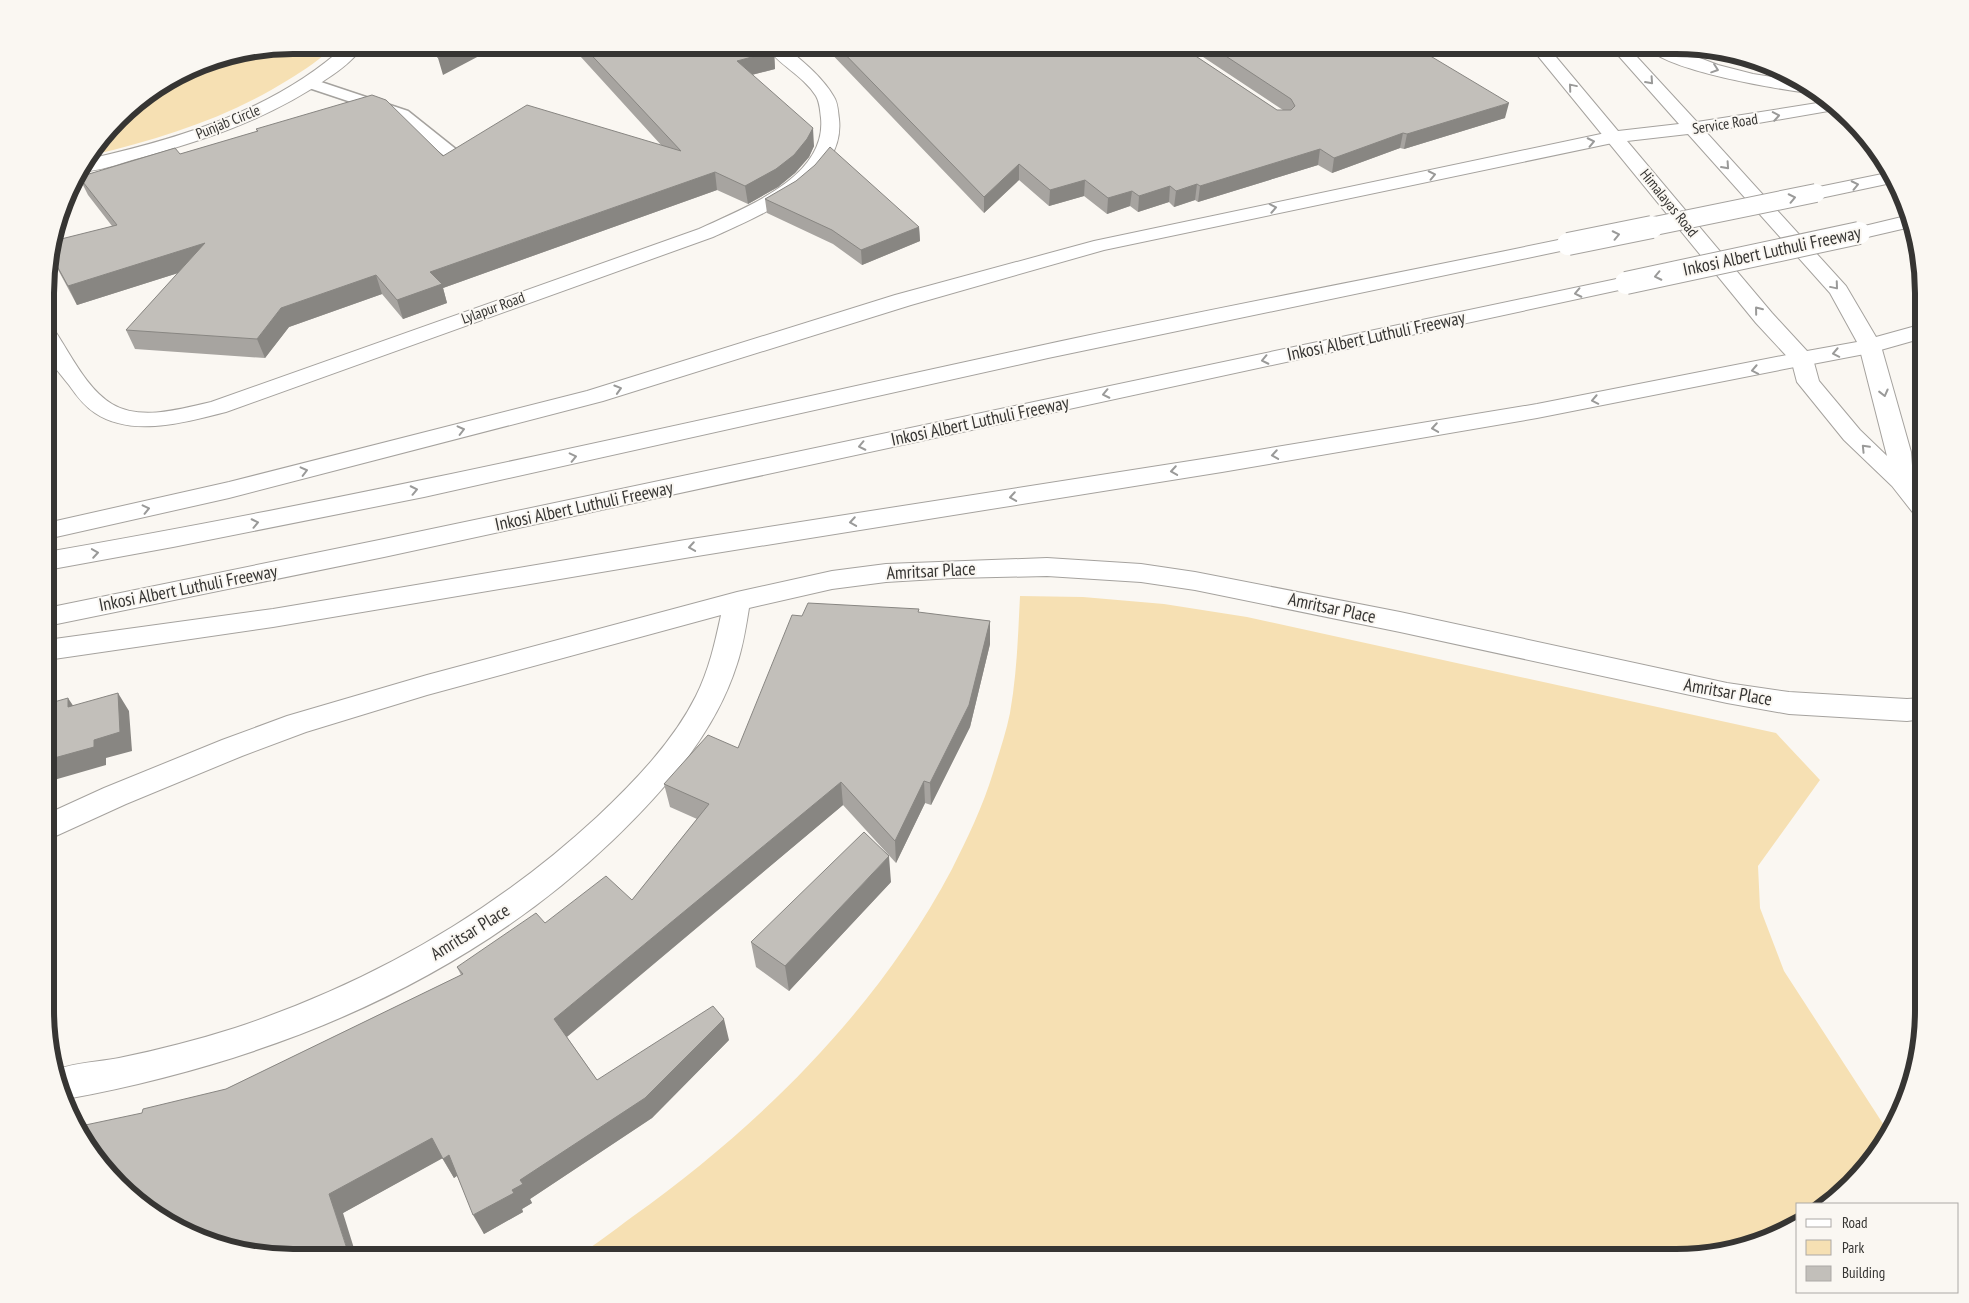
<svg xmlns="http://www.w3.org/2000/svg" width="1969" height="1303" viewBox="0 0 1969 1303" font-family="'PT Sans Narrow',sans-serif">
	<rect width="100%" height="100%" fill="#faf7f2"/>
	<!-- green -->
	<path fill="#f6e0b3" d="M 293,45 L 334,45 C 322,59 304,70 288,80 C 229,117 161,139 92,155 L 129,107 L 198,64 Z
		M 1020,596 L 1083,597 L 1164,604 L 1247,617 L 1776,733 L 1820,780 L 1758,866 L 1760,908 L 1784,971 L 1889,1133 L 1882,1148 L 1840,1196 L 1829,1204 L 1798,1204 L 1798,1226 L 1741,1249 L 1692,1257 L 574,1258 C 594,1246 613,1231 632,1217 C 760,1126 878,1009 952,869 C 967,839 983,806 993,773 C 999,753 1006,733 1010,713 C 1017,674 1018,635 1020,596 Z"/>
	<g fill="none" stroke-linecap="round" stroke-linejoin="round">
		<defs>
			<path id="lane" d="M 309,78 L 408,111 L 467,158 L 464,162 L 458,163 L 452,162 L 396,117 L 303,86 L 301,83 L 303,80 Z"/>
			<path id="street" d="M 346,45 L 364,45 C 355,59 339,71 325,80 C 267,120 199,142 132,160 C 119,164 93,173 80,171 L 89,159 C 181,138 275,110 346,45 Z
				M 765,45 L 783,45 C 801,60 822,76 834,97 C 838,103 838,112 839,119 C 846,181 759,216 713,237 L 226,412 C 186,422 132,438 95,413 C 84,406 76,395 69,385 C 62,376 50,363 47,353 C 45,346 47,336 47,329 L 55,331 C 71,355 87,389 112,404 C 140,421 181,409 211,402 L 699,229 C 743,208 827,178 821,118 C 820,111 820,103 816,96 C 803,75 778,65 765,45 Z
				M 1870,339 L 1878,341 L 1881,346 L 1911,452 L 1913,479 L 1923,492 L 1923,516 L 1914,514 L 1892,486 L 1844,440 L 1797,382 L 1791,359 L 1794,354 L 1802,352 L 1810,354 L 1813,359 L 1819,381 L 1860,430 L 1887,456 L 1859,346 L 1862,341 Z
				M 1047,558 L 1141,564 L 1195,572 L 1400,612 L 1727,683 L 1789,692 L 1907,699 L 1923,698 L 1923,719 L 1907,721 L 1789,714 L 1727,703 L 1400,632 L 1195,590 L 1141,582 L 1047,576 L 953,578 L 886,582 L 832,589 L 749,608 C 746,627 743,646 737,664 C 715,734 663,792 612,841 C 462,984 268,1062 66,1099 L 56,1070 C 76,1062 99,1062 119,1058 C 158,1050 197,1040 235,1028 C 370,983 492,914 597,817 C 634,782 673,742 696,696 C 709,670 715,643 721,615 L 427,695 L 306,732 L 242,756 L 126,804 L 47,840 L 47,814 L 104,788 L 222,740 L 287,716 L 427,675 L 737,592 L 832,571 L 886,564 Z"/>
			<path id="secondary" d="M 1529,45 L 1546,45 L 1618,131 L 1679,124 L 1609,45 L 1626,45 L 1697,122 L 1830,101 L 1840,109 L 1706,132 L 1846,286 L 1876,337 L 1923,324 L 1923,338 L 1870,353 L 1802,366 L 1794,364 L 1756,323 ZM 1688,134 L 1830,293 L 1857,342 L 1807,351 L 1772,313 L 1627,141 Z
				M 1645,45 L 1666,45 L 1718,65 L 1753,74 L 1804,82 L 1821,93 L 1816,94 C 1783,90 1662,71 1645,45 Z"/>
			<path id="highway" d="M 1615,131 L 1622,133 L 1624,137 L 1622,141 L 1104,250 L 911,305 L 603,401 L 229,498 L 47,539 L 47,523 L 229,482 L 587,391 L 895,295 L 1094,241 Z
				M 1892,172 L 1896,182 L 1816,199 L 1809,197 L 1806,193 L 1809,189 Z
				M 1910,215 L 1915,226 L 1859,239 L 1852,237 L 1849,233 L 1852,229 Z
				M 1568,238 L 1575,240 L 1578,244 L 1575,248 L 1048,358 L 424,497 L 173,547 L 47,570 L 47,552 C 383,494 715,416 1048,344 C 1221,307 1395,274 1568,238 Z
				M 1626,277 L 1633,279 L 1637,283 L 1633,287 L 384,557 L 47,626 L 47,608 L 384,539 Z
				M 1802,352 L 1810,354 L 1813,359 L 1810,364 L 1537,418 L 1222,472 L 685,558 L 273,627 L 47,660 L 47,640 L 273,609 L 685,540 L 1222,456 L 1537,404 Z"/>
		</defs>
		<!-- lane casing -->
		<use href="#lane" stroke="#a5a29e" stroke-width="3"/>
		<!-- street casing -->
		<use href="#street" stroke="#a5a29e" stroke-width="2"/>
		<!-- secondary casing -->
		<use href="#secondary" stroke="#a5a29e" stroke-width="2"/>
		<!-- highway casing -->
		<use href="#highway" stroke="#a5a29e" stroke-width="2"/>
		<!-- lane -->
		<use href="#lane" fill="#fff" fill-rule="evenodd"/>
		<!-- street -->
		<use href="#street" fill="#fff" fill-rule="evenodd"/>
		<!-- secondary -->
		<use href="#secondary" fill="#fff" fill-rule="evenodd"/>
		<!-- highway -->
		<use href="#highway" fill="#fff" fill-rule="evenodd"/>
		<defs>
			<path id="highway-bridge-far1" d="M 1645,228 L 1816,193"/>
			<path id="highway-bridge" d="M 1568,244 L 1652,227
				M 1626,283 L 1859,233"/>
		</defs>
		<!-- highway-bridge-far1 casing -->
		<use href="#highway-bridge-far1" stroke="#a5a29e" stroke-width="20" stroke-linecap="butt"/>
		<!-- highway-bridge casing -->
		<use href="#highway-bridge" stroke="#a5a29e" stroke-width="24" stroke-linecap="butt"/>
		<!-- highway-bridge-far1 -->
		<use href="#highway-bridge-far1" stroke="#fff" stroke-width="18"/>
		<!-- highway-bridge -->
		<use href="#highway-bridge" stroke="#fff" stroke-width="22"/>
	</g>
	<!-- wall -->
	<path fill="#a7a4a0" d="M 570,45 L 762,45 L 774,51 L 775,69 L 752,75 L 814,146 L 809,157 L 795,173 L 778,187 L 748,204 L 717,190 L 443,288 L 447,303 L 403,319 L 382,294 L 289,327 L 265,358 L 135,349 L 126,330 L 178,273 L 77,305 L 49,253 L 112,226 L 88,195 L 79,177 L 180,154 L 257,132 L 256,129 L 443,156 L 662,146 Z
		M 806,45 L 1179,45 L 1277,110 L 1283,110 L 1185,45 L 1412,45 L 1505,118 L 1404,149 L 1400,148 L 1332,173 L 1318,165 L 1198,202 L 1195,200 L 1174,207 L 1169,202 L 1138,212 L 1130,206 L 1107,214 L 1084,196 L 1049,206 L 1019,180 L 984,213 L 824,46 L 820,56 Z
		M 765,199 L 919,227 L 920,241 L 862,265 L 833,244 L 767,213 Z
		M 919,613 L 990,621 L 990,644 L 970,727 L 931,805 L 925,803 L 896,863 L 843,805 L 567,1037 L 597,1080 L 729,1040 L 652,1118 L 530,1199 L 532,1203 L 522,1209 L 523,1212 L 484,1234 L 457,1176 L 454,1178 L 442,1158 L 343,1213 L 142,1113 L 226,1089 L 461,975 L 457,967 L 545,923 L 632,900 L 697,819 L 670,807 L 664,784 L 738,748 L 802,616 Z
		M 891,882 L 789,991 L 756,967 L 751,942 Z"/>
	<!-- shaded-wall -->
	<path fill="#888682" d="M 464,45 L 500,45 L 443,75 L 438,58 Z
		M 819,45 L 823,45 L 820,56 Z
		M 774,51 L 775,69 L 739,78 L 737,61 Z
		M 1509,103 L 1505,118 L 1404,149 L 1407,134 Z
		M 813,128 L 814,146 L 809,157 L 795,173 L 778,187 L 748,204 L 745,186 Z
		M 1403,133 L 1400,148 L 1332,173 L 1334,158 Z
		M 1320,149 L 1318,165 L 1198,202 L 1200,186 Z
		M 1019,164 L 1019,180 L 984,213 L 984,197 Z
		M 715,172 L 717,190 L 443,288 L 447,303 L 403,319 L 397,300 L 430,272 Z
		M 1085,180 L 1084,196 L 1049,206 L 1050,190 Z
		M 1197,184 L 1195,200 L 1174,207 L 1176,191 Z
		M 1170,186 L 1169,202 L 1138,212 L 1139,196 Z
		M 1132,191 L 1130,206 L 1107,214 L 1108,198 Z
		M 919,227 L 920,241 L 862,265 L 861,250 Z
		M 205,243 L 213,262 L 77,305 L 68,286 Z
		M 376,275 L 382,294 L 289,327 L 265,358 L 257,339 L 281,308 Z
		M 990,621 L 990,644 L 970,727 L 931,805 L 930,783 Z
		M 118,693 L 129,711 L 132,751 L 106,758 L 106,765 L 47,782 L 47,760 L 94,740 Z
		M 68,698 L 80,716 L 68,707 Z
		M 924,781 L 925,803 L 896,863 L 895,841 Z
		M 841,782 L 843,805 L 563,1040 L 554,1019 Z
		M 889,856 L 891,882 L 789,991 L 785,966 Z
		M 724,1019 L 729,1040 L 652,1118 L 530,1199 L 532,1203 L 522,1209 L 523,1212 L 484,1234 L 473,1215 L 512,1190 L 520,1180 Z
		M 432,1138 L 443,1158 L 343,1213 L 357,1258 L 350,1258 L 329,1194 Z
		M 449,1155 L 459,1174 L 454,1178 L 443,1159 Z"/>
	<!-- building -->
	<path fill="#c2bfba" stroke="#888682" d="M 435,45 L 464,45 L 438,58 Z
		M 582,45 L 762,45 L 774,51 L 737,61 L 813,128 L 807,139 L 794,155 L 776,169 L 745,186 L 715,172 L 430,272 L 442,284 L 397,300 L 376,275 L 281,308 L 257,339 L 126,330 L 205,243 L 68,286 L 50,253 L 53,241 L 117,225 L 79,177 L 175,148 L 180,154 L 258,131 L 256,129 L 372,95 L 386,100 L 443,156 L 527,105 L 681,151 Z
		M 836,45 L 1179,45 L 1277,110 L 1291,110 L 1295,106 L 1291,99 L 1209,45 L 1412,45 L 1509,103 L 1407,134 L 1403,133 L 1334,158 L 1320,149 L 1200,186 L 1197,184 L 1176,191 L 1170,186 L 1139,196 L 1132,191 L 1108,198 L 1085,180 L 1050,190 L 1019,164 L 984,197 Z
		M 830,147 L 919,227 L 861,250 L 832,230 L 765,199 L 796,181 L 815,165 Z
		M 808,603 L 919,609 L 918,612 L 990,621 L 969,705 L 930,783 L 924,781 L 895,841 L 841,782 L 554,1019 L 597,1080 L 713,1006 L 724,1019 L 645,1098 L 520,1180 L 523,1184 L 512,1190 L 514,1193 L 473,1215 L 449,1155 L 443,1159 L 432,1138 L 329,1194 L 350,1258 L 293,1258 L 213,1245 L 155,1216 L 107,1174 L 78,1134 L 76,1127 L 142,1113 L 143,1109 L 226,1089 L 463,974 L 457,967 L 536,913 L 545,923 L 606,876 L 632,900 L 709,804 L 664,784 L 708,735 L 738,748 L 792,615 L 802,616 Z
		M 118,693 L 120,732 L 94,740 L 94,747 L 47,760 L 47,704 L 68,698 L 68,707 Z
		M 864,832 L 889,856 L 785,966 L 751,942 Z"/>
	<!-- one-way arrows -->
	<defs><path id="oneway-chevron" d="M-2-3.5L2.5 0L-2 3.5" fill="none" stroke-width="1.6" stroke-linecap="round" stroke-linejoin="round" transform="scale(1.25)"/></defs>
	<g stroke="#9a9a99">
		<use href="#oneway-chevron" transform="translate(1715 69) rotate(19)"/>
		<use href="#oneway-chevron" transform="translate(1650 81) rotate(48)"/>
		<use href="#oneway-chevron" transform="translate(1572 87) rotate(-130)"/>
		<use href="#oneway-chevron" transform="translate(1776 116) rotate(-10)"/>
		<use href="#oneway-chevron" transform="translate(1591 142) rotate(-12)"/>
		<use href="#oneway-chevron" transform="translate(1726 166) rotate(48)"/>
		<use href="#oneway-chevron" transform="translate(1432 175) rotate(-12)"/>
		<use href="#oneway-chevron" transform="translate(1855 185) rotate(-12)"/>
		<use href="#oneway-chevron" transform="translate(1792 198) rotate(-12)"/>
		<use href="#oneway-chevron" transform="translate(1273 208) rotate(-11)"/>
		<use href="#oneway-chevron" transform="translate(1616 235) rotate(-12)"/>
		<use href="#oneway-chevron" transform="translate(1658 276) rotate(168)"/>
		<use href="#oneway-chevron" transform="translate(1835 286) rotate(50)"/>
		<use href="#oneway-chevron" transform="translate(1578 293) rotate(168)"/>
		<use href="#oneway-chevron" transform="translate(1758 310) rotate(-129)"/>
		<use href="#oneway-chevron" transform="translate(1836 353) rotate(169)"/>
		<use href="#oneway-chevron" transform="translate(1265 360) rotate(168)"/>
		<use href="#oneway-chevron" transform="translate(1755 370) rotate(169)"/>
		<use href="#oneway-chevron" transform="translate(618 389) rotate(-17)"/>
		<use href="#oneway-chevron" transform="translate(1884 393) rotate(76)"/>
		<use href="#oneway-chevron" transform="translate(1106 394) rotate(168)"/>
		<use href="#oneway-chevron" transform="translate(1595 400) rotate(169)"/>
		<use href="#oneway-chevron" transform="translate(1435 428) rotate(171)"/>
		<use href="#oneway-chevron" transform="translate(461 430) rotate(-14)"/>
		<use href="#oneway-chevron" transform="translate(862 446) rotate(168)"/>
		<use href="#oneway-chevron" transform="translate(1865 448) rotate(-134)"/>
		<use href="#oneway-chevron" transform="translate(1275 455) rotate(171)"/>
		<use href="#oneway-chevron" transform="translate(573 457) rotate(-13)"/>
		<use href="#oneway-chevron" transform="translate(304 471) rotate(-14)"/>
		<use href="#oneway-chevron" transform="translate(1174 471) rotate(171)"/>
		<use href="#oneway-chevron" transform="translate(414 490) rotate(-12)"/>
		<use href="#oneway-chevron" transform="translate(1013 497) rotate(171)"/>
		<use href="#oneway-chevron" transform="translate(146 509) rotate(-13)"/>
		<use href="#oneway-chevron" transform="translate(853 522) rotate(171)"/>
		<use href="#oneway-chevron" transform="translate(255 523) rotate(-12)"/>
		<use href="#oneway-chevron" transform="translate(692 547) rotate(171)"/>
		<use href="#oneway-chevron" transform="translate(95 553) rotate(-9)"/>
	</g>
	<g text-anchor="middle" stroke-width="4" stroke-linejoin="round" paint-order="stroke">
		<!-- far-street labels -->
		<g font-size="15" fill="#363533" stroke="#faf7f2">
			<text transform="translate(228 122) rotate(-22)" y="5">Punjab Circle</text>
			<text transform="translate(1725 124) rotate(-9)" y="5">Service Road</text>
			<text transform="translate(1669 203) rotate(51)" y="5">Himalayas Road</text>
			<text transform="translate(493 308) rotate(-20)" y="5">Lylapur Road</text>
		</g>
		<!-- street labels -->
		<g font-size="18" fill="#363533" stroke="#faf7f2">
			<text transform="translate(1772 251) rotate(-12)" y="6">Inkosi Albert Luthuli Freeway</text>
			<text transform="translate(1376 336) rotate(-12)" y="6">Inkosi Albert Luthuli Freeway</text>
			<text transform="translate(980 421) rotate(-12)" y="6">Inkosi Albert Luthuli Freeway</text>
			<text transform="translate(584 506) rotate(-12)" y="6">Inkosi Albert Luthuli Freeway</text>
			<text transform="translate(931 571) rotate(-3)" y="6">Amritsar Place</text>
			<text transform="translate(188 588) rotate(-11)" y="6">Inkosi Albert Luthuli Freeway</text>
			<text transform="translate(1332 608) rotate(12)" y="6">Amritsar Place</text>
			<text transform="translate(1728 692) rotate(10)" y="6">Amritsar Place</text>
			<text transform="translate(470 932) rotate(-32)" y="6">Amritsar Place</text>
		</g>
	</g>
	<!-- crop -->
	<path d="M0 0H1969V1303H0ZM293 54H1676A239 239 0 0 1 1915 293V1010A239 239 0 0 1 1676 1249H293A239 239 0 0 1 54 1010V293A239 239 0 0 1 293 54Z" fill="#faf7f2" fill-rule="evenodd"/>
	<path fill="none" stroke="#363533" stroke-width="6" d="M293 54H1676A239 239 0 0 1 1915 293V1010A239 239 0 0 1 1676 1249H293A239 239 0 0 1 54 1010V293A239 239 0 0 1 293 54Z"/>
	<!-- legend -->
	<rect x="1796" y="1203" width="162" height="90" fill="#faf7f2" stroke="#aca9a6"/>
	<rect x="1806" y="1219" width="25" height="8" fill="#ffffff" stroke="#aca9a6"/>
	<text x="1842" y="1228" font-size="15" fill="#363533">Road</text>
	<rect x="1806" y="1240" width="25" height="15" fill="#f6e0b3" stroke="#aca9a6"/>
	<text x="1842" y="1253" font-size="15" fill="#363533">Park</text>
	<rect x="1806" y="1266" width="25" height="15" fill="#c2bfba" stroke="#aca9a6"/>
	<text x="1842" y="1278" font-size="15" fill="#363533">Building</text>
</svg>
